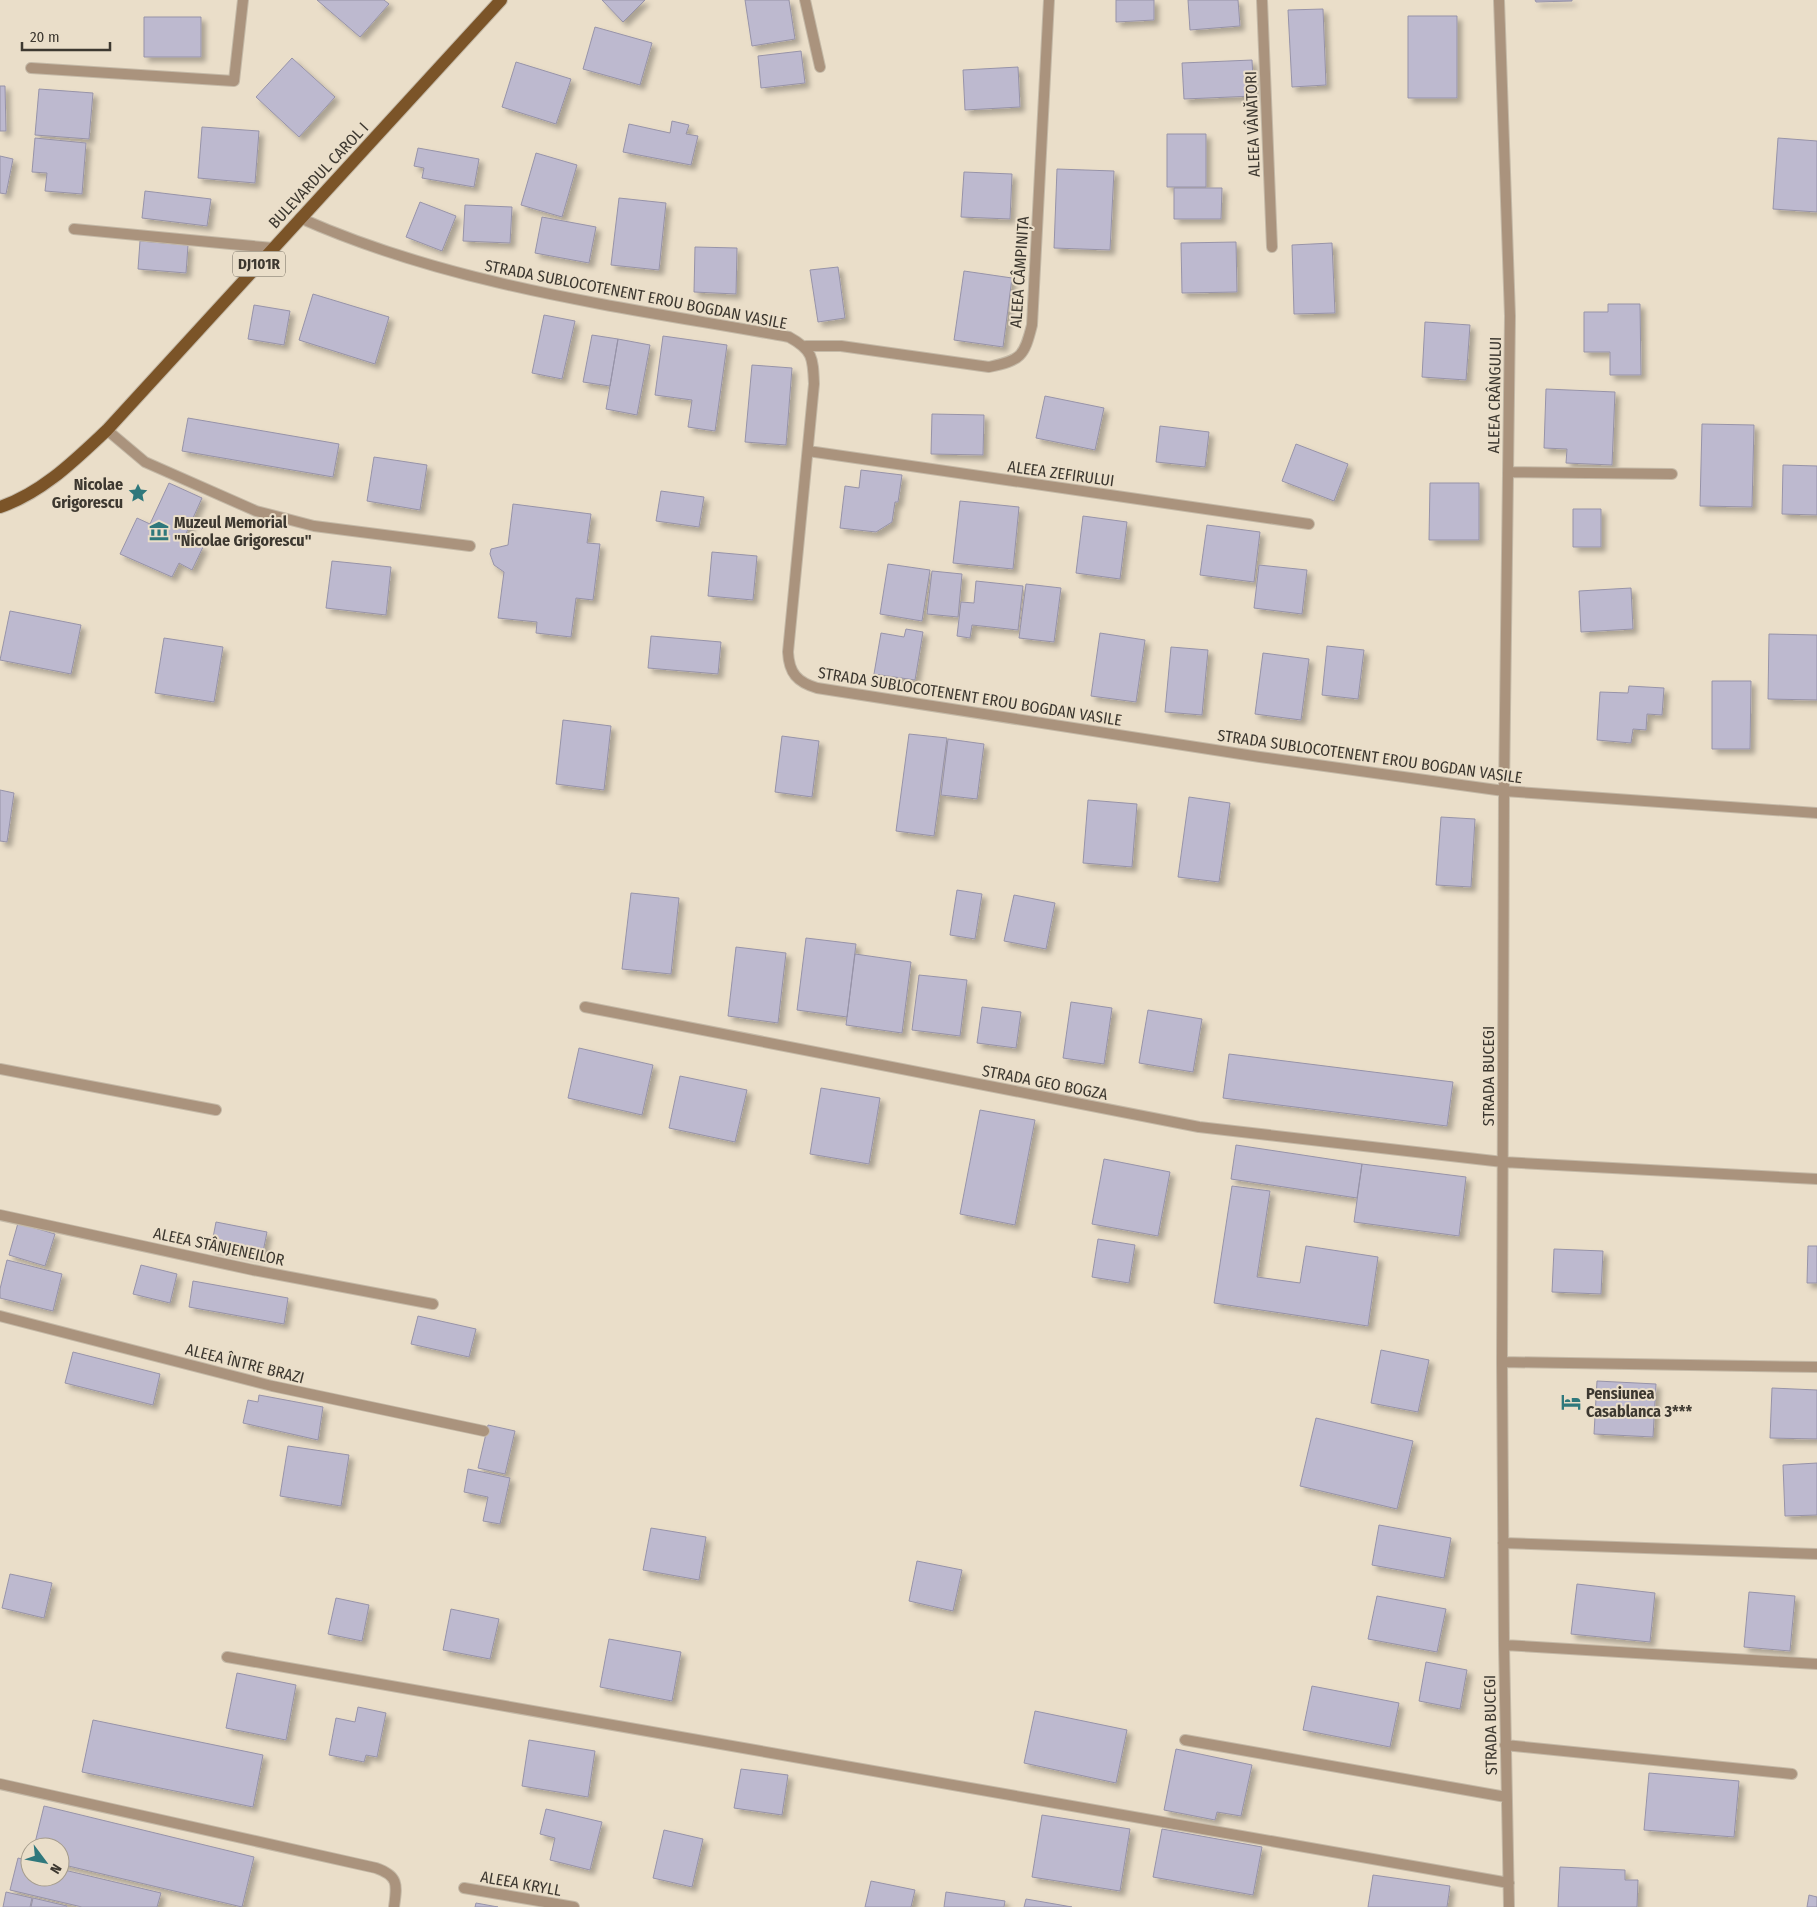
<svg xmlns="http://www.w3.org/2000/svg" width="1817" height="1907" viewBox="0 0 1817 1907" font-family="'Fira Sans Condensed',sans-serif">
	<defs>
		<filter id="shadow"><feDropShadow dx="4.5" dy="4.5" stdDeviation="2.5" flood-color="#0004"/></filter>
	</defs>
	<rect width="100%" height="100%" fill="#eadec9"/>
	<!-- building -->
	<path fill="#bdb9cf" stroke="#9793a8" filter="url(#shadow)" d="M 317,0 L 384,0 L 389,4 L 360,37 Z
		M 602,0 L 645,0 L 623,22 Z
		M 745,0 L 789,0 L 795,39 L 752,46 Z
		M 1116,0 L 1154,0 L 1154,20 L 1116,22 Z
		M 1188,0 L 1238,0 L 1240,26 L 1190,30 Z
		M 1535,0 L 1572,0 L 1572,1 L 1536,2 Z
		M 1323,9 L 1326,85 L 1292,87 L 1288,10 Z
		M 1408,16 L 1457,16 L 1457,98 L 1408,98 Z
		M 144,17 L 201,17 L 201,57 L 144,57 Z
		M 595,27 L 652,43 L 640,85 L 583,69 Z
		M 801,51 L 805,83 L 761,88 L 758,56 Z
		M 292,58 L 335,97 L 299,137 L 256,97 Z
		M 1252,60 L 1254,96 L 1184,99 L 1182,63 Z
		M 516,62 L 571,79 L 556,124 L 502,107 Z
		M 1018,67 L 1020,107 L 965,110 L 963,70 Z
		M 0,86 L 5,86 L 6,131 L 0,131 Z
		M 39,89 L 93,93 L 89,139 L 35,135 Z
		M 672,121 L 689,125 L 686,134 L 698,136 L 691,165 L 623,152 L 629,124 L 670,133 Z
		M 202,127 L 259,131 L 255,183 L 198,178 Z
		M 1167,134 L 1206,134 L 1206,187 L 1167,187 Z
		M 35,138 L 86,143 L 82,194 L 45,191 L 47,173 L 32,172 Z
		M 1778,138 L 1817,141 L 1817,212 L 1773,209 Z
		M 418,148 L 479,159 L 474,187 L 422,178 L 424,168 L 414,166 Z
		M 536,153 L 577,165 L 562,217 L 521,205 Z
		M 0,156 L 13,159 L 6,194 L 0,193 Z
		M 1057,169 L 1114,171 L 1110,250 L 1054,248 Z
		M 964,172 L 1012,174 L 1010,219 L 961,217 Z
		M 1174,188 L 1222,188 L 1221,219 L 1174,219 Z
		M 145,191 L 211,199 L 207,226 L 142,218 Z
		M 619,198 L 666,203 L 659,270 L 611,265 Z
		M 420,202 L 456,216 L 442,251 L 406,237 Z
		M 465,205 L 512,207 L 510,243 L 463,241 Z
		M 542,217 L 596,227 L 589,263 L 535,253 Z
		M 140,241 L 188,245 L 186,273 L 138,269 Z
		M 1236,242 L 1237,292 L 1182,293 L 1181,243 Z
		M 1332,243 L 1335,313 L 1294,314 L 1292,245 Z
		M 695,247 L 737,248 L 736,294 L 694,292 Z
		M 838,267 L 845,318 L 818,322 L 810,270 Z
		M 964,271 L 1012,278 L 1003,347 L 954,340 Z
		M 313,294 L 389,317 L 375,364 L 299,340 Z
		M 1608,304 L 1640,304 L 1641,375 L 1610,375 L 1610,352 L 1584,352 L 1584,312 L 1608,312 Z
		M 254,305 L 290,311 L 284,345 L 248,339 Z
		M 544,315 L 575,321 L 562,379 L 532,373 Z
		M 1425,322 L 1470,325 L 1466,380 L 1422,377 Z
		M 592,335 L 618,339 L 610,386 L 583,382 Z
		M 663,336 L 727,345 L 715,431 L 688,427 L 692,400 L 655,395 Z
		M 618,339 L 650,345 L 637,415 L 606,409 Z
		M 752,365 L 792,368 L 786,445 L 745,442 Z
		M 1546,389 L 1615,392 L 1612,465 L 1566,463 L 1567,449 L 1544,448 Z
		M 1045,396 L 1104,408 L 1095,450 L 1036,438 Z
		M 932,414 L 984,415 L 983,455 L 931,454 Z
		M 188,418 L 339,444 L 333,477 L 182,451 Z
		M 1702,424 L 1754,425 L 1752,507 L 1700,506 Z
		M 1160,426 L 1209,432 L 1205,467 L 1156,462 Z
		M 1296,444 L 1348,464 L 1334,501 L 1282,481 Z
		M 374,457 L 427,465 L 420,510 L 367,501 Z
		M 1783,465 L 1817,466 L 1817,515 L 1782,514 Z
		M 861,470 L 902,475 L 898,502 L 895,502 L 892,522 L 876,532 L 840,528 L 845,486 L 859,488 Z
		M 169,483 L 202,498 L 184,538 L 203,547 L 192,570 L 179,563 L 172,577 L 120,554 L 137,518 L 150,524 Z
		M 1430,483 L 1479,483 L 1479,540 L 1429,540 Z
		M 661,491 L 704,497 L 699,527 L 656,521 Z
		M 960,501 L 1019,507 L 1013,569 L 953,563 Z
		M 513,504 L 591,514 L 587,543 L 600,544 L 593,600 L 576,598 L 571,637 L 536,633 L 537,622 L 498,618 L 504,572 L 494,565 L 490,554 L 491,549 L 508,545 Z
		M 1573,509 L 1601,509 L 1601,547 L 1573,547 Z
		M 1083,516 L 1127,522 L 1120,579 L 1076,573 Z
		M 1207,525 L 1260,532 L 1254,582 L 1200,575 Z
		M 712,552 L 757,556 L 753,600 L 708,596 Z
		M 332,561 L 391,567 L 386,615 L 326,608 Z
		M 888,564 L 930,570 L 922,621 L 880,614 Z
		M 1259,565 L 1307,570 L 1302,614 L 1254,608 Z
		M 932,571 L 962,574 L 958,617 L 927,614 Z
		M 976,581 L 1023,586 L 1018,630 L 972,625 L 970,638 L 957,636 L 961,602 L 974,603 Z
		M 1026,584 L 1061,588 L 1054,642 L 1019,638 Z
		M 1631,588 L 1633,629 L 1581,632 L 1579,591 Z
		M 10,611 L 81,625 L 71,674 L 0,660 Z
		M 906,629 L 923,632 L 915,680 L 874,674 L 881,633 L 904,637 Z
		M 1100,633 L 1145,640 L 1136,702 L 1091,696 Z
		M 1769,634 L 1817,635 L 1817,700 L 1768,699 Z
		M 651,636 L 721,642 L 718,674 L 648,668 Z
		M 164,638 L 223,647 L 214,702 L 155,693 Z
		M 1327,646 L 1364,650 L 1358,699 L 1322,695 Z
		M 1171,647 L 1208,650 L 1202,715 L 1165,712 Z
		M 1263,653 L 1309,659 L 1301,720 L 1255,714 Z
		M 1712,681 L 1751,681 L 1750,749 L 1712,749 Z
		M 1629,686 L 1664,688 L 1662,715 L 1647,714 L 1646,730 L 1633,729 L 1631,743 L 1597,740 L 1600,692 L 1628,693 Z
		M 563,720 L 611,726 L 604,790 L 556,784 Z
		M 909,734 L 947,738 L 934,836 L 896,831 Z
		M 782,736 L 819,741 L 812,797 L 775,792 Z
		M 948,739 L 984,744 L 977,799 L 941,795 Z
		M 0,790 L 14,793 L 7,842 L 0,841 Z
		M 1189,797 L 1230,803 L 1219,882 L 1178,877 Z
		M 1088,800 L 1137,804 L 1132,867 L 1083,863 Z
		M 1441,817 L 1475,819 L 1471,887 L 1436,885 Z
		M 957,890 L 982,894 L 975,939 L 950,935 Z
		M 631,893 L 679,898 L 671,974 L 622,969 Z
		M 1014,895 L 1055,903 L 1046,949 L 1004,941 Z
		M 806,938 L 856,944 L 847,1017 L 797,1010 Z
		M 736,947 L 786,953 L 778,1023 L 728,1016 Z
		M 855,954 L 911,962 L 902,1033 L 846,1025 Z
		M 919,975 L 967,980 L 960,1036 L 912,1030 Z
		M 1071,1002 L 1112,1008 L 1104,1064 L 1063,1058 Z
		M 982,1007 L 1021,1012 L 1016,1048 L 977,1043 Z
		M 1148,1010 L 1202,1019 L 1193,1072 L 1139,1063 Z
		M 579,1048 L 653,1065 L 642,1115 L 568,1098 Z
		M 1229,1054 L 1453,1082 L 1447,1126 L 1223,1098 Z
		M 680,1076 L 747,1090 L 735,1142 L 669,1128 Z
		M 821,1088 L 880,1098 L 869,1164 L 810,1154 Z
		M 980,1110 L 1035,1120 L 1015,1225 L 960,1214 Z
		M 1236,1145 L 1362,1164 L 1357,1198 L 1231,1179 Z
		M 1104,1159 L 1170,1172 L 1158,1236 L 1092,1224 Z
		M 1362,1164 L 1466,1177 L 1459,1236 L 1354,1222 Z
		M 1232,1186 L 1270,1191 L 1257,1277 L 1300,1283 L 1306,1246 L 1378,1257 L 1368,1326 L 1214,1303 Z
		M 216,1222 L 267,1232 L 262,1257 L 211,1248 Z
		M 18,1223 L 55,1234 L 45,1266 L 9,1255 Z
		M 1098,1239 L 1135,1245 L 1129,1283 L 1092,1277 Z
		M 1808,1246 L 1817,1246 L 1817,1283 L 1807,1283 Z
		M 1554,1249 L 1603,1251 L 1601,1294 L 1552,1292 Z
		M 7,1260 L 62,1274 L 53,1311 L 0,1298 L 0,1289 Z
		M 141,1265 L 177,1274 L 170,1303 L 133,1294 Z
		M 193,1281 L 288,1298 L 284,1324 L 189,1307 Z
		M 418,1316 L 476,1329 L 469,1357 L 411,1344 Z
		M 1381,1350 L 1429,1360 L 1418,1412 L 1371,1403 Z
		M 73,1352 L 160,1374 L 153,1405 L 65,1383 Z
		M 1597,1381 L 1656,1384 L 1653,1437 L 1594,1434 Z
		M 1772,1388 L 1817,1390 L 1817,1439 L 1770,1438 Z
		M 259,1395 L 323,1407 L 318,1440 L 243,1423 L 248,1400 L 258,1402 Z
		M 1316,1418 L 1413,1441 L 1397,1509 L 1300,1486 Z
		M 488,1425 L 515,1431 L 505,1474 L 478,1468 Z
		M 288,1446 L 349,1455 L 341,1506 L 280,1496 Z
		M 1817,1463 L 1817,1515 L 1785,1516 L 1783,1465 Z
		M 468,1469 L 510,1478 L 500,1524 L 483,1521 L 488,1497 L 464,1492 Z
		M 1379,1525 L 1451,1538 L 1444,1578 L 1372,1565 Z
		M 651,1528 L 706,1537 L 699,1580 L 643,1570 Z
		M 917,1561 L 962,1570 L 953,1611 L 909,1601 Z
		M 10,1574 L 52,1583 L 44,1618 L 2,1608 Z
		M 1577,1584 L 1655,1593 L 1650,1642 L 1571,1634 Z
		M 1749,1592 L 1795,1596 L 1790,1651 L 1744,1647 Z
		M 1377,1596 L 1446,1609 L 1437,1652 L 1368,1639 Z
		M 336,1598 L 369,1605 L 362,1641 L 328,1634 Z
		M 451,1609 L 499,1619 L 490,1659 L 443,1650 Z
		M 609,1639 L 681,1652 L 672,1701 L 600,1687 Z
		M 1426,1662 L 1467,1670 L 1460,1709 L 1419,1701 Z
		M 237,1673 L 296,1685 L 286,1740 L 226,1728 Z
		M 1312,1686 L 1399,1703 L 1390,1747 L 1303,1730 Z
		M 358,1707 L 386,1713 L 377,1757 L 366,1755 L 364,1762 L 329,1755 L 336,1718 L 355,1722 Z
		M 1035,1711 L 1127,1730 L 1116,1783 L 1024,1763 Z
		M 93,1720 L 263,1755 L 253,1807 L 82,1772 Z
		M 529,1740 L 595,1751 L 588,1797 L 522,1786 Z
		M 1176,1749 L 1252,1765 L 1241,1816 L 1217,1812 L 1215,1820 L 1164,1810 Z
		M 741,1769 L 788,1775 L 782,1815 L 734,1808 Z
		M 1649,1773 L 1739,1781 L 1734,1837 L 1644,1830 Z
		M 44,1806 L 254,1857 L 242,1907 L 60,1864 L 60,1847 L 34,1847 Z
		M 546,1809 L 602,1822 L 590,1870 L 550,1860 L 555,1838 L 540,1834 Z
		M 1042,1815 L 1130,1829 L 1120,1891 L 1032,1877 Z
		M 1162,1829 L 1262,1847 L 1253,1895 L 1153,1877 Z
		M 664,1830 L 703,1839 L 692,1887 L 653,1878 Z
		M 18,1858 L 30,1861 L 30,1877 L 60,1877 L 60,1869 L 161,1893 L 157,1907 L 82,1907 L 10,1890 Z
		M 1560,1867 L 1625,1870 L 1625,1880 L 1638,1880 L 1637,1907 L 1558,1907 Z
		M 1373,1875 L 1450,1886 L 1447,1907 L 1368,1907 Z
		M 871,1881 L 915,1890 L 911,1907 L 865,1907 Z
		M 6,1892 L 32,1898 L 30,1907 L 3,1907 Z
		M 946,1892 L 1005,1901 L 1004,1907 L 944,1907 Z
		M 1809,1895 L 1817,1897 L 1817,1907 L 1807,1907 Z
		M 33,1898 L 67,1906 L 67,1907 L 31,1907 Z
		M 1026,1899 L 1072,1907 L 1024,1907 Z
		M 476,1903 L 498,1907 L 475,1907 Z"/>
	<g fill="none" stroke-linecap="round" stroke-linejoin="round">
		<defs>
			<path id="service" d="M 0,1784 L 376,1868 C 399,1876 397,1885 394,1907"/>
			<path id="minor" d="M 805,0 L 820,67
				M 1262,0 L 1272,247
				M 1499,0 L 1510,316 L 1504,791 L 1502,1362 L 1504,1645 L 1509,1907
				M 31,68 L 234,81 L 243,0
				M 300,218 C 455,287 624,307 789,337 C 813,350 813,358 814,384 L 788,652 C 789,673 797,682 817,688 L 1260,757 L 1504,791 L 1817,813
				M 74,229 L 273,248
				M 806,346 L 841,346 L 989,367 C 1021,360 1024,357 1032,325 L 1049,0
				M 107,430 L 145,462 L 256,511 L 314,526 L 470,546
				M 808,451 L 1309,524
				M 1508,472 L 1672,474
				M 585,1007 L 1199,1127 L 1503,1162 L 1817,1179
				M 0,1069 L 216,1110
				M 0,1215 L 253,1270 L 433,1304
				M 0,1316 L 272,1386 L 484,1431
				M 1502,1362 L 1817,1367
				M 1503,1543 L 1817,1554
				M 1504,1645 L 1817,1664
				M 227,1657 L 1509,1883
				M 1185,1740 L 1506,1797
				M 1505,1745 L 1792,1774
				M 464,1888 L 574,1907"/>
			<path id="primary" d="M 0,507 C 42,493 75,460 107,430 L 501,0"/>
		</defs>
		<!-- service casing -->
		<use href="#service" stroke="#c4b9a7" stroke-width="12"/>
		<!-- minor casing -->
		<use href="#minor" stroke="#c4b9a7" stroke-width="12"/>
		<!-- primary casing -->
		<use href="#primary" stroke="#c4b9a7" stroke-width="14"/>
		<!-- service -->
		<use href="#service" stroke="#aa937d" stroke-width="10"/>
		<!-- minor -->
		<use href="#minor" stroke="#aa937d" stroke-width="10"/>
		<!-- primary -->
		<use href="#primary" stroke="#7b5428" stroke-width="12"/>
	</g>
	<!-- icons -->
	<defs>
		<symbol id="sight-bare" viewBox="-9 -9 18 18"><path d="M0-6L1.8-2.2L6-1.7L2.9 1.2L3.7 5.4L0 3.3L-3.7 5.4L-2.9 1.2L-6-1.7L-1.8-2.2Z" fill="#2f787c" stroke="#eadec9" stroke-width="2.5" paint-order="stroke"/></symbol>
		<symbol id="museum-bare" viewBox="-9 -9 18 18"><path d="M0-6L6-3V-2H-6V-3ZM-5-1h2V3h-2ZM-1-1h2V3h-2ZM3-1h2V3H3ZM-6 4H6V6H-6Z" fill="#2f787c" stroke="#eadec9" stroke-width="2.5" paint-order="stroke"/></symbol>
		<symbol id="hotel-bare" viewBox="-9 -9 18 18"><path d="M-6-4.5h1.5V1H6V5H4.5V3h-9V5H-6ZM-4 0a1.8 1.8 0 1 1 3.6 0ZM.5 0V-2.5h3Q6-2.5 6 0Z" fill="#2f787c" stroke="#eadec9" stroke-width="2.5" paint-order="stroke"/></symbol>
	</defs>
	<g fill-rule="evenodd">
		<use href="#sight-bare" x="124" y="479" width="28" height="28"/>
		<use href="#museum-bare" x="145" y="517" width="28" height="28"/>
		<use href="#hotel-bare" x="1557" y="1388" width="28" height="28"/>
	</g>
	<g text-anchor="middle" stroke-width="4" stroke-linejoin="round" paint-order="stroke">
		<!-- shield labels -->
		<rect fill="#eadec9" stroke="#716a5e" stroke-width="1" x="233" y="251.5" width="52" height="25" rx="4"/>
		<g font-size="15" font-weight="bold" fill="#3d3830">
			<text x="259" y="269">DJ101R</text>
		</g>
		<!-- street labels -->
		<g font-size="16" fill="#3d3830" stroke="#eadec9">
			<text transform="translate(1252 124) rotate(-92)" y="6">ALEEA VÂNĂTORI</text>
			<text transform="translate(318 175) rotate(-47)" y="6">BULEVARDUL CAROL I</text>
			<text transform="translate(1019 272) rotate(-86)" y="6">ALEEA CÂMPINIȚA</text>
			<text transform="translate(636 294) rotate(11)" y="6">STRADA SUBLOCOTENENT EROU BOGDAN VASILE</text>
			<text transform="translate(1494 395) rotate(-89)" y="6">ALEEA CRÂNGULUI</text>
			<text transform="translate(1061 473) rotate(8)" y="6">ALEEA ZEFIRULUI</text>
			<text transform="translate(970 696) rotate(9)" y="6">STRADA SUBLOCOTENENT EROU BOGDAN VASILE</text>
			<text transform="translate(1370 756) rotate(8)" y="6">STRADA SUBLOCOTENENT EROU BOGDAN VASILE</text>
			<text transform="translate(1488 1076) rotate(-90)" y="6">STRADA BUCEGI</text>
			<text transform="translate(1045 1082) rotate(11)" y="6">STRADA GEO BOGZA</text>
			<text transform="translate(219 1246) rotate(12)" y="6">ALEEA STÂNJENEILOR</text>
			<text transform="translate(245 1363) rotate(14)" y="6">ALEEA ÎNTRE BRAZI</text>
			<text transform="translate(1490 1725) rotate(-91)" y="6">STRADA BUCEGI</text>
			<text transform="translate(521 1883) rotate(10)" y="6">ALEEA KRYLL</text>
		</g>
		<!-- poi labels -->
		<g font-size="16" font-weight="bold" fill="#3d3830" stroke="#eadec9" text-anchor="start">
			<text x="123" y="490" text-anchor="end">Nicolae<tspan x="123" dy="18">Grigorescu</tspan></text>
			<text x="174" y="528">Muzeul Memorial<tspan x="174" dy="18">"Nicolae Grigorescu"</tspan></text>
			<text x="1586" y="1399">Pensiunea<tspan x="1586" dy="18">Casablanca 3***</tspan></text>
		</g>
	</g>
	<!-- north arrow -->
	<g transform="translate(45 1862) rotate(122)"><circle r="24" fill="#eadec9" stroke="#a59c8c"/>
	<path d="M0-4L9 19L0 12L-9 19Z" fill="#2f787c"/>
	<text y="-8" font-size="14" font-weight="bold" text-anchor="middle" fill="#3d3830">N</text>
	</g>
	<!-- scale -->
	<path d="M22 42v8h88v-8" fill="none" stroke="#3d3830" stroke-width="2.5"/>
	<text x="30" y="42" font-size="15" fill="#3d3830" stroke="#eadec9" stroke-width="4" paint-order="stroke">20 m</text>
</svg>
